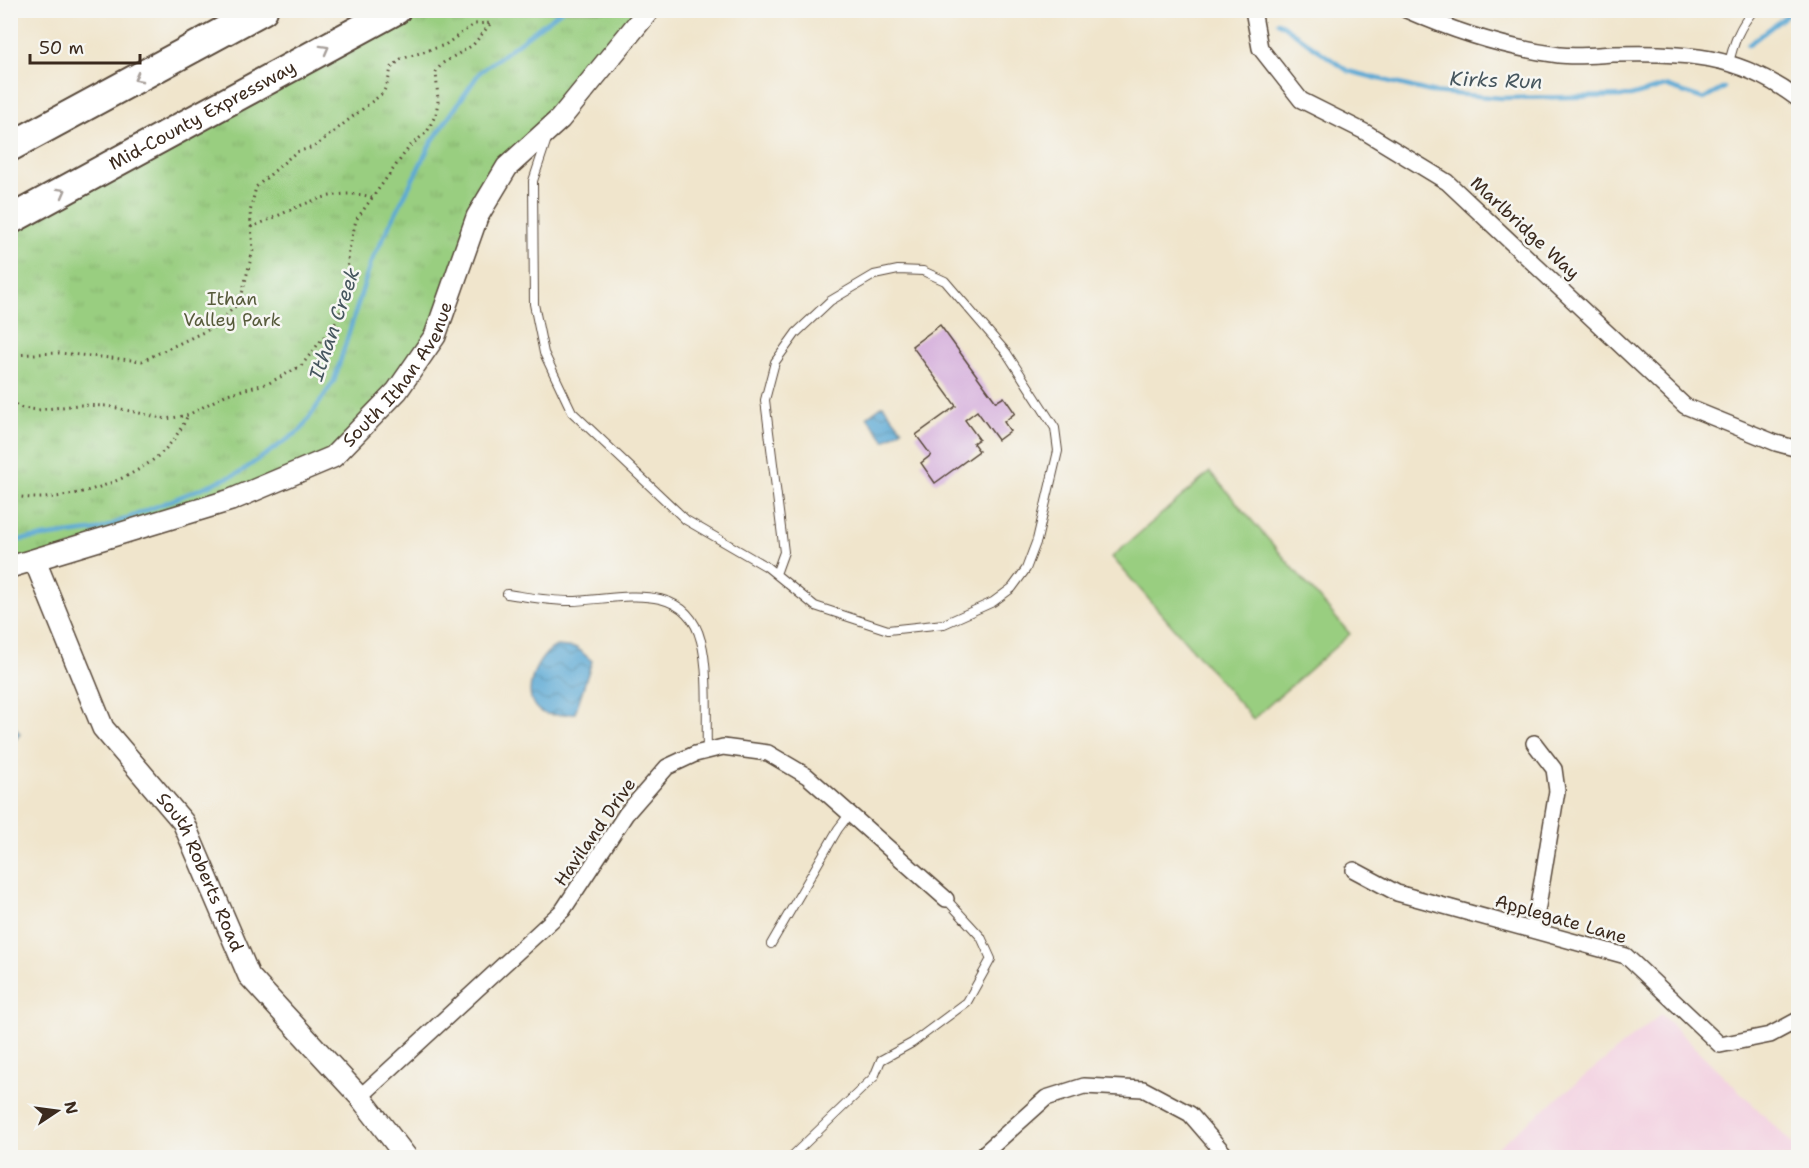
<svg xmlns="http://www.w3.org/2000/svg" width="1809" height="1168" viewBox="0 0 1809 1168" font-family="'Shantell Sans',sans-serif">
	<defs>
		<pattern id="grass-tufts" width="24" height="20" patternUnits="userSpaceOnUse" patternTransform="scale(1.5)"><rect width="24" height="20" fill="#99ce80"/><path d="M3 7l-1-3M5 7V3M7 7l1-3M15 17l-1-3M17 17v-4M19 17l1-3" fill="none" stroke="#85b16e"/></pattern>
		<pattern id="water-waves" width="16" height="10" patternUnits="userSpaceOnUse" patternTransform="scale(1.5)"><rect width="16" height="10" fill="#5ba9d4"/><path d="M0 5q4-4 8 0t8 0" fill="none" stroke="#4c8aab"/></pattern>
	</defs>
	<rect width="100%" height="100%" fill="#f6f6f2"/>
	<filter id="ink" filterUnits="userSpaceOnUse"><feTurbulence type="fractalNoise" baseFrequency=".0167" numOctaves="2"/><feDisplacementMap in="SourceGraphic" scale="12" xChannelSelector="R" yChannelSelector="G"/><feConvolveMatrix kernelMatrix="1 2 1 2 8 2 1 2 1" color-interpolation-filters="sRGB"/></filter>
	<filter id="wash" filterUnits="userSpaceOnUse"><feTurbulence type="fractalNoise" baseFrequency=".008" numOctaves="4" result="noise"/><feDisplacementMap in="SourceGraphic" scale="24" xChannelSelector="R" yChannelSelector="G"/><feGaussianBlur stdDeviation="1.35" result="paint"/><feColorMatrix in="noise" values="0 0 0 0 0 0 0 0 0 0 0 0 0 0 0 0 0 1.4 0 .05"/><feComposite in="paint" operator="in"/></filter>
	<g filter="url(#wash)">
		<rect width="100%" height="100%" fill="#f0e5cc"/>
		<!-- built -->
		<path fill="#f3cfe0" d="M 1661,1014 L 1798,1149 L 1798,1157 L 1485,1157 Z"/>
		<!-- grass -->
		<path fill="url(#grass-tufts)" stroke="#6a7c4f" stroke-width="1.5" d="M 403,11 L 649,11 L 507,167 L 435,336 L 333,457 L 11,567 L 11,234 Z"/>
		<!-- pitch -->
		<path fill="#99ce80" stroke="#6a7c4f" stroke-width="1.5" d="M 1210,472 L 1350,634 L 1253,719 L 1112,557 Z"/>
		<!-- water -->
		<path fill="url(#water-waves)" stroke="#4b6a79" stroke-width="1.5" d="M 883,405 L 902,429 L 885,441 L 867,417 Z
			M 557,646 L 577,648 L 592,661 L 575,713 C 564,714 547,718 538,710 C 519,693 538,654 557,646 Z
			M 11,721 L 20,734 L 11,745 Z"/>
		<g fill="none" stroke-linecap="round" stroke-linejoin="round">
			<!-- stream -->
			<path stroke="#5ba9d4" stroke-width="4.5" d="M 1278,22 L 1348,71 L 1431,92 L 1501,98 L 1631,96 L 1665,86 L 1704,99 L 1724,88
				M 1748,45 L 1794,10
				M 10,541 L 98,530 L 239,473 L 301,430 L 334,381 L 371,262 L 431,143 L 480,72 L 562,10"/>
		</g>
		<g id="blocks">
			<!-- building -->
			<path fill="#d5afdc" d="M 940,325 L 996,402 L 1004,397 L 1015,413 L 1004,422 L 1010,431 L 998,440 L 977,411 L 965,420 L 979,439 L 973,443 L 979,451 L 935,483 L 921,463 L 931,455 L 916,435 L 956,406 L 912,346 Z"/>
		</g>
	</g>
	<g filter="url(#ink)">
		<use href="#blocks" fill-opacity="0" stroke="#564638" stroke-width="1.5"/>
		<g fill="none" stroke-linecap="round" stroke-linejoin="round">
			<defs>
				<path id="lane" d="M 1729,63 C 1734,42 1739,27 1754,10
					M 547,139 L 533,181 L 534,304 L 544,353 L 572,412 L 686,520 L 767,567 L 815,606 L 888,630 L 944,624 L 993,602 L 1012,588 L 1026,569 L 1037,540 L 1058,451 L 1055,428 L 1006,352 L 945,281 L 923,271 L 898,270 L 874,275 L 830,301 L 796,333 L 775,362 L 765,400 L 784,552 L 776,574
					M 507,594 C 528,597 549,601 571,601 C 616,600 685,578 701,641 C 709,668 706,721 707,751
					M 771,944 L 838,829 L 851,812
					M 790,1158 L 874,1077 L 881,1060 L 912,1043 L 967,1002 L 991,959 L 981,937 L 946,899"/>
				<path id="street" d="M 1253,10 L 1260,48 L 1301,100 L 1365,132 L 1447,182 L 1685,406 L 1776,443 L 1798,449
					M 1406,10 C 1456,32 1505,48 1559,55 C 1576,57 1595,55 1613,54 C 1686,53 1737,53 1798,99
					M 1534,743 L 1554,769 L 1557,791 L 1534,930
					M 1354,870 L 1397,893 L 1626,956 L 1720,1045 L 1770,1035 L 1798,1020
					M 360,1097 L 563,910 L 626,814 L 667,767 L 695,754 L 723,747 L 768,753 L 807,776 L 946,899
					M 979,1158 L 1046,1098 L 1084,1086 L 1143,1089 L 1190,1114 L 1228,1158"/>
				<g id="secondary">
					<path id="s1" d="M 35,561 L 103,728 L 183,822 L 249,976 L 360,1097 L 407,1158"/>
					<path id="s2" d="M 10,567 L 231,500 L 333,457 L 397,391 L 435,336 L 477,217 L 507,167 L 560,119 L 649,10"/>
				</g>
				<g id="highway">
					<path d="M 10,147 L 263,10"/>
					<path id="s3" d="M 10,220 L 396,10"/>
				</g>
			</defs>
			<!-- lane casing -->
			<use href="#lane" stroke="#564638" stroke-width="10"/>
			<!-- street casing -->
			<use href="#street" stroke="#564638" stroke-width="18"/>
			<!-- secondary casing -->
			<use href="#secondary" stroke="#564638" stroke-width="24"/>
			<!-- highway casing -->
			<use href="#highway" stroke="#564638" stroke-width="32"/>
			<!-- path -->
			<path stroke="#564638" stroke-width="3" stroke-dasharray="1.5 4.5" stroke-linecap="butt" d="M 251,227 C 292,212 327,185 372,197
				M 10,355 L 59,353 L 142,361 L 212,328 L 240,302 L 253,250 L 250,212 L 256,187 L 296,152 L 314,147 L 383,93 L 388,82 L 391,68 L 401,59 L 445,45 L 474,24 L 491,23
				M 10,402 L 22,408 L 38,410 L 78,405 L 108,406 L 166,419 L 188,415 L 227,394 L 269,383 L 301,366 L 338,319 L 345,295 L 349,250 L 356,220 L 410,146 L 427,132 L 436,114 L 438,101 L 436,71 L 443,63 L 473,45 L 491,23
				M 10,495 C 55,506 124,485 158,456 C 171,445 181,430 188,415"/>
			<!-- lane -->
			<use href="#lane" stroke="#fff" stroke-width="8"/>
			<!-- street -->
			<use href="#street" stroke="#fff" stroke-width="15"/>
			<!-- secondary -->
			<use href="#secondary" stroke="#fff" stroke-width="21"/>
			<!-- highway -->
			<use href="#highway" stroke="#fff" stroke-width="28"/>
		</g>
		<!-- one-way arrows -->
		<defs><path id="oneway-chevron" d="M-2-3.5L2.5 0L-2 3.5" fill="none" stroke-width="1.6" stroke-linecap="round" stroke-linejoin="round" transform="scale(1.5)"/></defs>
		<g stroke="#a79f9a">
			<use href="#oneway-chevron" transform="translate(325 49) rotate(-29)"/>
			<use href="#oneway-chevron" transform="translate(138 78) rotate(152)"/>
			<use href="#oneway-chevron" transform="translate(62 192) rotate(-29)"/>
		</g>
	</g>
	<g text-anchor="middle" stroke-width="5" stroke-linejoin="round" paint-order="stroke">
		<!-- street labels -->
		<g font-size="18" fill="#3b2a1e" stroke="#f6f6f2">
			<text dy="6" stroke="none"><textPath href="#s3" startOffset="219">Mid-County Expressway</textPath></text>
			<text transform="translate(1525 228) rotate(43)" y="6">Marlbridge Way</text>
			<text dy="6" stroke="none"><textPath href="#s2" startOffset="448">South Ithan Avenue</textPath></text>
			<text transform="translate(595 832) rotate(-55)" y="6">Haviland Drive</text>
			<text dy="6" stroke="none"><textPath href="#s1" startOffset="356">South Roberts Road</textPath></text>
			<text transform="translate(1561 919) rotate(16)" y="6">Applegate Lane</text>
		</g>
		<!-- park labels -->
		<g font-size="18" fill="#575b3b" stroke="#f6f6f2">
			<text x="232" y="305">Ithan<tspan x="232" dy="21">Valley Park</tspan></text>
		</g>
		<!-- water labels -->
		<g font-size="20" font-style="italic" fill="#46565e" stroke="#f6f6f2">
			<text transform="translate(1496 80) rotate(2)" y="7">Kirks Run</text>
			<text transform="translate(334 324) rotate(-71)" y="7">Ithan Creek</text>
		</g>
	</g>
	<!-- margin -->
	<rect width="1809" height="1168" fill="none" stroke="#f6f6f2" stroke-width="36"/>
	<!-- north arrow -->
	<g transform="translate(57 1111) rotate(77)" stroke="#f6f6f2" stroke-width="4.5" paint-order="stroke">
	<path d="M0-4.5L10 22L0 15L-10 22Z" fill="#3b2a1e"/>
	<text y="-9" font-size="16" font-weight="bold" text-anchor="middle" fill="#3b2a1e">N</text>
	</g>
	<!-- scale -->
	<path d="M30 54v9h110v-9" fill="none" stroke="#3b2a1e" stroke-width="3"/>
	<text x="39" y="54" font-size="18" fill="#3b2a1e" stroke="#f6f6f2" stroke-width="4.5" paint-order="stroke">50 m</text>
</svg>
